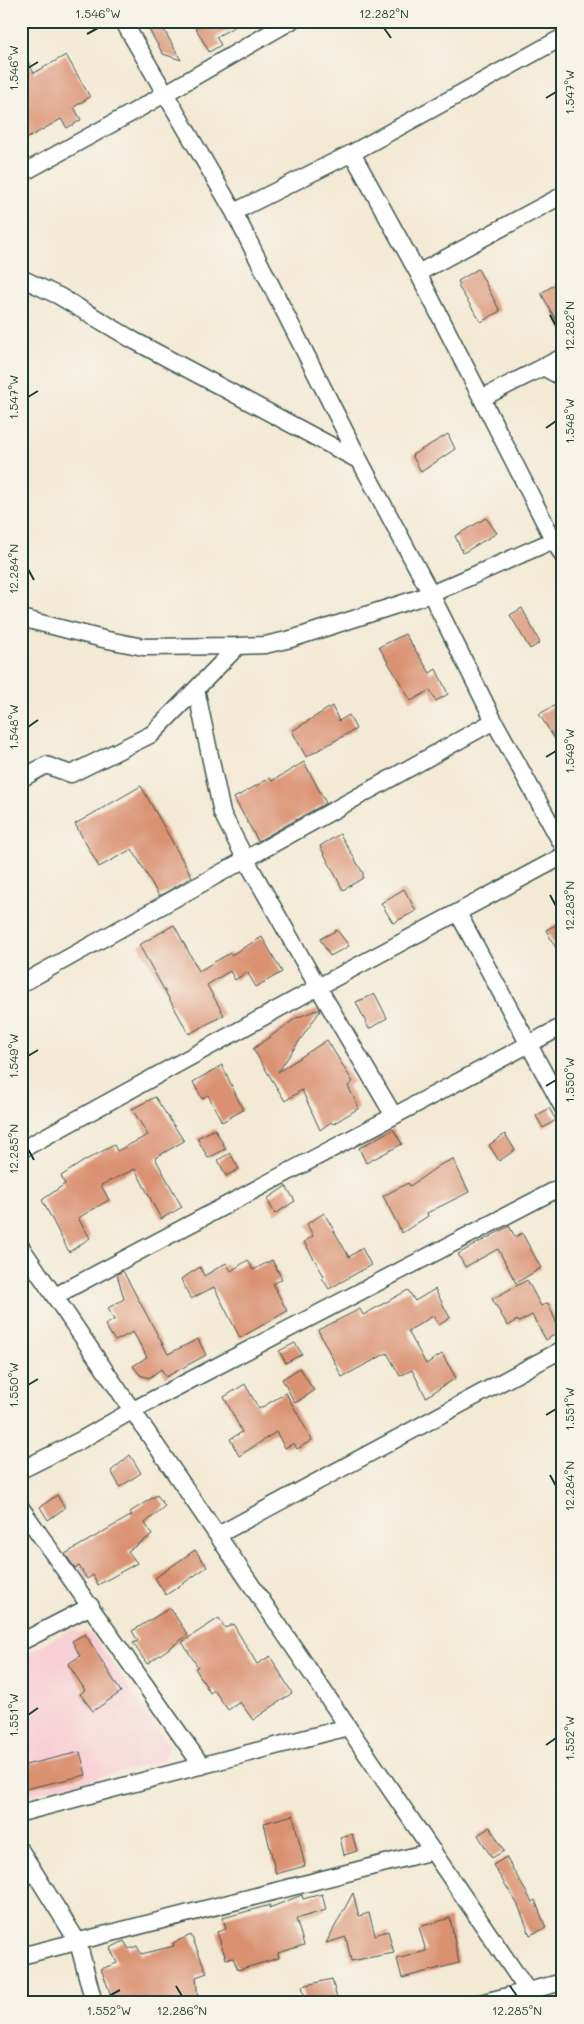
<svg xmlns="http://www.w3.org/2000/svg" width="584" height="2024" viewBox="0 0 584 2024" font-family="Mali,sans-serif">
	<rect width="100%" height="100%" fill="#f7f3e8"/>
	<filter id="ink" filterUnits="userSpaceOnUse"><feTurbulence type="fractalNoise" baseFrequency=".02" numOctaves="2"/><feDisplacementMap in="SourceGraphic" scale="10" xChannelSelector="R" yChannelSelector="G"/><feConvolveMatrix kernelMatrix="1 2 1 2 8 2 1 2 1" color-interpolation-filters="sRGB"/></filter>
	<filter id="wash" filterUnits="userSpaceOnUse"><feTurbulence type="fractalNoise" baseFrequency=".0096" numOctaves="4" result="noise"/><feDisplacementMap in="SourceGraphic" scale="20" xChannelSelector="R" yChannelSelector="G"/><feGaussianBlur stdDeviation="1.12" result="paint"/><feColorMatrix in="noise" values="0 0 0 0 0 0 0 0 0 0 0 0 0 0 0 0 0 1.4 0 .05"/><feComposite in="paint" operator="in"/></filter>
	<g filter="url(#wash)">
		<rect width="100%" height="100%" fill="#f3ead5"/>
		<!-- built -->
		<path fill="#f7cfd5" d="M 70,1630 L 92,1634 L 169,1746 L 163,1761 L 21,1797 L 21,1657 Z"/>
		<g id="blocks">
			<!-- building -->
			<path fill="#da9172" d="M 144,21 L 159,21 L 181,60 L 163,54 Z
				M 192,21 L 245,21 L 216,37 L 221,45 L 209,52 Z
				M 21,49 L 34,73 L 66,55 L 90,97 L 74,107 L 81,120 L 67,128 L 61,119 L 21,142 Z
				M 478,269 L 500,311 L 481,322 L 458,286 L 460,285 L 458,281 Z
				M 563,280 L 563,333 L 541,293 Z
				M 448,434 L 455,449 L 421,472 L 412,455 Z
				M 486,518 L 497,533 L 463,553 L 455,536 Z
				M 522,608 L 540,643 L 530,649 L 510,615 Z
				M 405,634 L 430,673 L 436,669 L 448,694 L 436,701 L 430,690 L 411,701 L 379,647 Z
				M 563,701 L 563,752 L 539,714 Z
				M 332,706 L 339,721 L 349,715 L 356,729 L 306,757 L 292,731 Z
				M 304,762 L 326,803 L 258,841 L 234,798 L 270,778 L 272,781 Z
				M 141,786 L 192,877 L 159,896 L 132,849 L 99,867 L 75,824 Z
				M 340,834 L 363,873 L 363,878 L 343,890 L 320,846 Z
				M 404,889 L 416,911 L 393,923 L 381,903 Z
				M 563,921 L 563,961 L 546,930 Z
				M 174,925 L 199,971 L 230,953 L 231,955 L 262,937 L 282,972 L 256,987 L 247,972 L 235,980 L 230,971 L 207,985 L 224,1015 L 189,1034 L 139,945 Z
				M 337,930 L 349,946 L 330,956 L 320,939 Z
				M 375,994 L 387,1018 L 369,1029 L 356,1002 Z
				M 319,1009 L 320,1011 L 278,1072 L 327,1040 L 353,1082 L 348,1086 L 359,1108 L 333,1124 L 331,1122 L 320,1130 L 302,1090 L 285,1101 L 253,1049 L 296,1018 Z
				M 222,1065 L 243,1110 L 222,1122 L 208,1095 L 202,1099 L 193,1082 Z
				M 155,1097 L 184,1141 L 155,1158 L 182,1207 L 161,1219 L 135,1169 L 101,1185 L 109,1200 L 78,1218 L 90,1238 L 69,1252 L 42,1200 L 65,1184 L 61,1176 L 84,1161 L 114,1145 L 117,1151 L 148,1135 L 132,1109 Z
				M 549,1108 L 556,1120 L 543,1128 L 536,1116 Z
				M 215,1129 L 226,1149 L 208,1158 L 197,1138 Z
				M 393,1129 L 402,1144 L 366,1163 L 359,1148 Z
				M 505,1134 L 515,1150 L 499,1161 L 489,1145 Z
				M 230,1153 L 239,1169 L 226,1176 L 218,1160 Z
				M 453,1159 L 469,1192 L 427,1213 L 428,1216 L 402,1233 L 383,1196 L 408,1183 L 410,1186 L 440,1165 Z
				M 286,1186 L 295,1201 L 275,1214 L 267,1199 Z
				M 324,1213 L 349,1257 L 362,1248 L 371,1265 L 329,1289 L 322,1278 L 324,1276 L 304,1242 L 313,1236 L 307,1224 Z
				M 509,1226 L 515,1237 L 522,1233 L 541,1268 L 516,1283 L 498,1249 L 465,1267 L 458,1254 Z
				M 248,1260 L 253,1270 L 272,1260 L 282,1279 L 273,1284 L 287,1311 L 240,1338 L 214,1287 L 191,1299 L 181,1279 L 200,1267 L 204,1276 L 226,1263 L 231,1271 Z
				M 123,1271 L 168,1354 L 198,1339 L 206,1355 L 166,1377 L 161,1369 L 149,1378 L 140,1375 L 133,1366 L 147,1357 L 133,1332 L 115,1341 L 105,1325 L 114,1320 L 108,1308 L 124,1299 L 117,1274 Z
				M 527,1280 L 541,1306 L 548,1303 L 560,1331 L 546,1340 L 532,1315 L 519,1322 L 517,1320 L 508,1326 L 492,1299 Z
				M 435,1289 L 450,1318 L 439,1325 L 433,1316 L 408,1331 L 426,1364 L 442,1354 L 456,1378 L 426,1397 L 412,1370 L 400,1376 L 387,1353 L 342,1377 L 318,1330 L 360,1309 L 363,1315 L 408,1290 L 415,1301 Z
				M 295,1343 L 302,1354 L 286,1363 L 279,1351 Z
				M 300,1368 L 314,1391 L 295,1403 L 282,1379 Z
				M 245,1384 L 259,1409 L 286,1393 L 312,1440 L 297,1449 L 294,1443 L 285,1448 L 276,1432 L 239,1456 L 230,1439 L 242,1432 L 224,1397 Z
				M 130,1455 L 141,1473 L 120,1487 L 111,1471 Z
				M 57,1495 L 65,1508 L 48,1520 L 40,1507 Z
				M 157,1495 L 165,1506 L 145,1523 L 152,1535 L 128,1551 L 137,1563 L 98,1585 L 93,1575 L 87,1579 L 79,1566 L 75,1568 L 65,1554 L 132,1515 L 130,1512 Z
				M 195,1550 L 207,1567 L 166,1595 L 155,1578 Z
				M 170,1608 L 188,1635 L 147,1664 L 133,1643 L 138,1641 L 132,1631 Z
				M 219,1618 L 225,1628 L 233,1624 L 257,1664 L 270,1656 L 292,1693 L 253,1720 L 240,1702 L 228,1710 L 214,1690 L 210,1693 L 195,1668 L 198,1667 L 182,1642 Z
				M 85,1634 L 121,1692 L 93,1711 L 80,1694 L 85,1690 L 68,1664 L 80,1656 L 72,1641 Z
				M 80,1752 L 86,1775 L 25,1789 L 21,1775 L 21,1766 Z
				M 293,1815 L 305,1866 L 276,1874 L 264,1823 Z
				M 490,1827 L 504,1851 L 492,1858 L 478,1835 Z
				M 352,1834 L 357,1851 L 344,1855 L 340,1837 Z
				M 506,1857 L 532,1902 L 535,1900 L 546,1928 L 530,1935 L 518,1905 L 493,1865 Z
				M 353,1893 L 359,1916 L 369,1913 L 375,1935 L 388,1931 L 394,1953 L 351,1961 L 346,1937 L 326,1943 Z
				M 322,1894 L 326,1910 L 296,1919 L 304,1945 L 278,1953 L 279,1958 L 238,1970 L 233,1958 L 226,1959 L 217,1932 L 226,1929 L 223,1918 L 270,1905 L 269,1908 L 302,1895 L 303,1899 Z
				M 450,1918 L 459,1963 L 402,1978 L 397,1959 L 426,1951 L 419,1927 Z
				M 191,1935 L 207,1973 L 196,1977 L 198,2002 L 114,2003 L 101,1969 L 117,1963 L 110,1948 L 124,1941 L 129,1949 L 137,1946 L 141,1954 L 174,1946 L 173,1943 Z
				M 332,1979 L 338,2003 L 306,2003 L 302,1986 Z"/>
		</g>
	</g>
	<g filter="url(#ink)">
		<use href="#blocks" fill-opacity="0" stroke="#3f574c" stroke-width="1"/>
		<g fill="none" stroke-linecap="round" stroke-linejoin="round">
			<defs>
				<path id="street" d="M 123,21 L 234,212 L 360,461 L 431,594 L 494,721 L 563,846
					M 352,153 L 418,273 L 554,541 L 563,556
					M 21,174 L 135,111 L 291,21
					M 234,212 L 352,153 L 563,37
					M 418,273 L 563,195
					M 21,278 L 59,296 L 133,340 L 360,461
					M 543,367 L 563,378
					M 482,398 L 563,357
					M 21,618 L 103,639 L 143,647 L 238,646
					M 196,689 L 222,813 L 245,858 L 318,987 L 394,1116
					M 21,779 L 46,765 L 71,774 L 152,734 L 238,646 L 265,645 L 291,639 L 431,594 L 563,536
					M 458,913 L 563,1108
					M 21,984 L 494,721
					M 21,1150 L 318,987 L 563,856
					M 21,1247 L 536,2003
					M 55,1296 L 563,1026
					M 21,1470 L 81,1440 L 133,1410 L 563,1186
					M 21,1508 L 202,1766
					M 218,1535 L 563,1349
					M 21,1642 L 91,1606
					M 21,1813 L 348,1727
					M 21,1851 L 78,1942 L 94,2003
					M 21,1956 L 433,1851
					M 480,2003 L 563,1982"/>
			</defs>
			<!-- street casing -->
			<use href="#street" stroke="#3f574c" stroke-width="19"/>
			<!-- street -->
			<use href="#street" stroke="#fff" stroke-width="16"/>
		</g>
	</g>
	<!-- ticks -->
	<path fill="none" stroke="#1f3d34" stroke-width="2" d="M 384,28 L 391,38M 87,34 L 98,28M 28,68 L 38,62M 546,98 L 556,92M 550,315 L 556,326M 28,397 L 38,391M 546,428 L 556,421M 28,569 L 34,580M 28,727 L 38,720M 546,757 L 556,751M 550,895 L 556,906M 28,1056 L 38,1050M 546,1086 L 556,1080M 28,1149 L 34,1160M 28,1385 L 38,1379M 546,1415 L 556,1409M 550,1475 L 556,1486M 28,1715 L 38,1708M 546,1745 L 556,1738M 176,1986 L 182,1996M 510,1986 L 517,1996M 109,1996 L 120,1990"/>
	<!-- margin -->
	<rect width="584" height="2024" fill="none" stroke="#f7f3e8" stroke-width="55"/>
	<rect x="28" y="28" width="528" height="1968" fill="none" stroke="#1f3d34" stroke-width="2"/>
	<g font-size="12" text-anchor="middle" fill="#1f3d34">
		<text x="98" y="18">1.546°W</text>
		<text x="384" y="18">12.282°N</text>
		<text transform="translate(14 68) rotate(-90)" y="4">1.546°W</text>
		<text transform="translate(570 92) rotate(-90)" y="4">1.547°W</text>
		<text transform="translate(570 326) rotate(-90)" y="4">12.282°N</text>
		<text transform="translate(14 397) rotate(-90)" y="4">1.547°W</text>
		<text transform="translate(570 421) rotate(-90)" y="4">1.548°W</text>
		<text transform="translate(14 569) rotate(-90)" y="4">12.284°N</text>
		<text transform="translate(14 727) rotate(-90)" y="4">1.548°W</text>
		<text transform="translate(570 751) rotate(-90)" y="4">1.549°W</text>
		<text transform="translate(570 906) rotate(-90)" y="4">12.283°N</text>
		<text transform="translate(14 1056) rotate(-90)" y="4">1.549°W</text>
		<text transform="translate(570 1080) rotate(-90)" y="4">1.550°W</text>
		<text transform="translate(14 1149) rotate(-90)" y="4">12.285°N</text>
		<text transform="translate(14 1385) rotate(-90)" y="4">1.550°W</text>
		<text transform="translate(570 1409) rotate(-90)" y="4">1.551°W</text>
		<text transform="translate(570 1486) rotate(-90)" y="4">12.284°N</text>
		<text transform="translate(14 1715) rotate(-90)" y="4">1.551°W</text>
		<text transform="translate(570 1738) rotate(-90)" y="4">1.552°W</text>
		<text x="109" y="2015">1.552°W</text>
		<text x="182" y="2015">12.286°N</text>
		<text x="517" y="2015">12.285°N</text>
	</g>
</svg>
